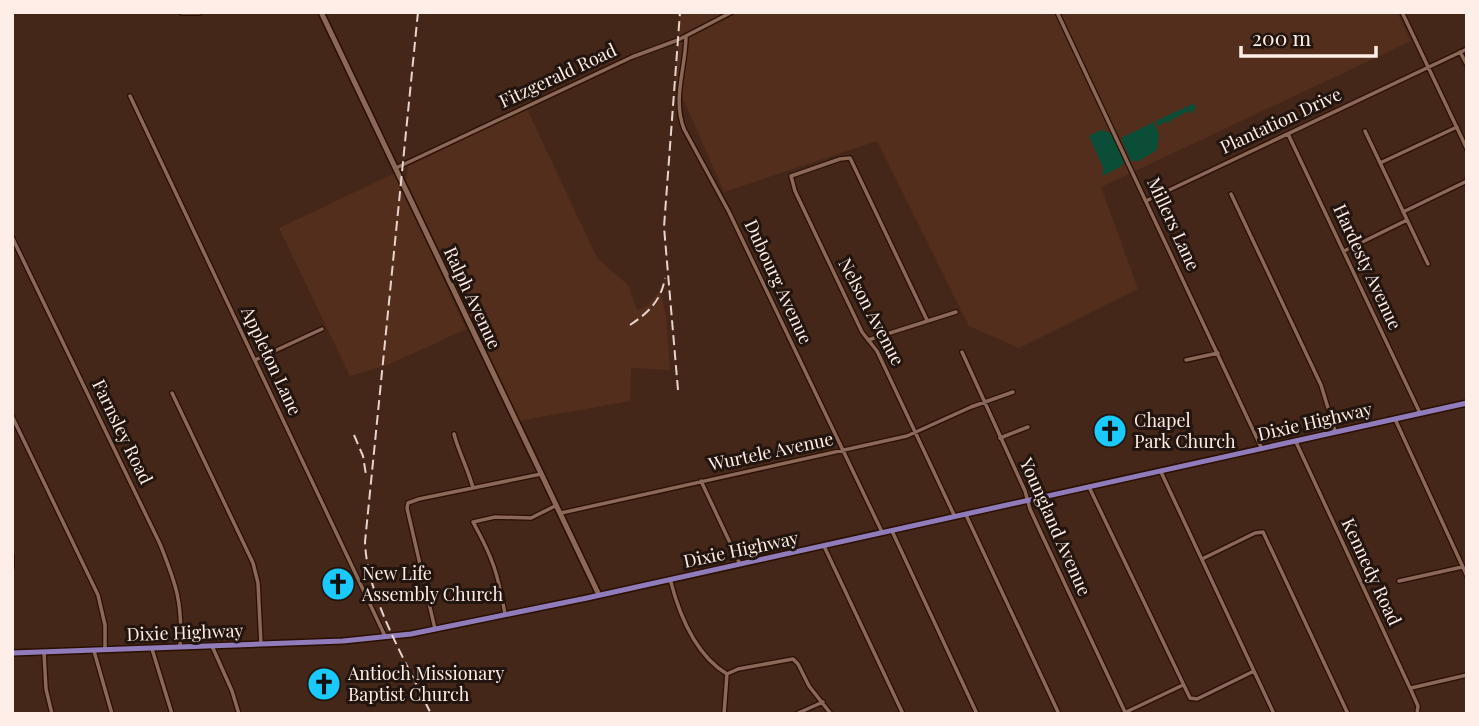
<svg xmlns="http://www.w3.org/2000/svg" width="1479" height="726" viewBox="0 0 1479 726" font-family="'Playfair Display',serif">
	<rect width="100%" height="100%" fill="#452719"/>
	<!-- built -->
	<path fill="#532e1d" d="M 680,12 L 1397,12 L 1411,41 L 1101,187 L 1138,289 L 1019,348 L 969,326 L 877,141 L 724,192 L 675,80 Z
		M 527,109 L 597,258 L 628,285 L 637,310 L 646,307 L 660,291 L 666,316 L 670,370 L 631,368 L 630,401 L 518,421 L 406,181 L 408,166 Z
		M 395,173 L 466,329 L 390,364 L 350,376 L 279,228 Z"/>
	<!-- green -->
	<path fill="#0a4e38" d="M 1192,104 L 1196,106 L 1192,114 L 1189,111 L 1171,120 L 1172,124 L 1169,121 L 1158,126 L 1156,121 Z
		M 1154,122 L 1159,135 L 1157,150 L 1139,161 L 1131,161 L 1121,138 Z
		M 1101,130 L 1111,133 L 1123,158 L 1124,163 L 1120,167 L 1103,176 L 1103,167 L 1089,136 Z"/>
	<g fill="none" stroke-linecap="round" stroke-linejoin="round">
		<defs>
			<path id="street" d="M 1057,12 L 1262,449
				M 1402,12 L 1467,149
				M 686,36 C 686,68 672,98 684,129 L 729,212 L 882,532
				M 1460,52 L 1467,65
				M 130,96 L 385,636
				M 1365,131 L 1428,264
				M 1288,134 L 1420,413
				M 1380,163 L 1457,127
				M 396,168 L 632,57 L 678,40 L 732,12
				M 1231,194 L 1321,385 L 1335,431
				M 1146,201 L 1467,49
				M 1403,212 L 1467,181
				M 12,237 L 160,544 C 176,584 183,603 180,647
				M 1344,251 L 1407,220
				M 927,320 L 850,158 L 840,159 L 791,176 L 795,191 L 862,332 L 877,351 L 886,370 L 955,517
				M 868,340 L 956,312
				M 962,352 L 1025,491 L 1030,509 L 1041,533 L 1125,712
				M 255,360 L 322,329
				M 1186,360 L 1218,353
				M 172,393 L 253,563 L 258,583 L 261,644
				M 12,416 L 98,595 L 105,625 L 105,650
				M 1395,419 L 1467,576
				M 454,434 C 459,453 468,469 473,488
				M 1000,438 L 1028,427
				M 1296,442 L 1410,688 L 1418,706 L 1417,714
				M 1161,472 L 1274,714
				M 701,481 L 740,564
				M 1089,487 L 1190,698 L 1197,699 L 1254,671
				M 561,513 L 907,436 L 971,407 L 1013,392
				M 966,515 L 1059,714
				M 892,531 L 977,714
				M 824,546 L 903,714
				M 12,556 L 12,567
				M 1202,559 L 1255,533 L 1263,532 L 1348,714
				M 670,579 C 679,614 695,655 727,674
				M 1399,581 L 1462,567
				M 505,614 C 498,574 493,558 473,522 L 495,517 L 531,518 L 555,506
				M 435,629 L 407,508 L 408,503 L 419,499 L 541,474
				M 212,646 L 232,691 L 239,714
				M 152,649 L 172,714
				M 94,651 L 112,714
				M 44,653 L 46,689 L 52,714
				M 727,674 L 738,669 L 793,659 L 798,664 L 809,686 L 831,714
				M 1411,688 L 1467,675
				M 724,714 L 727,674
				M 796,714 L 823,702
				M 1122,714 L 1183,685"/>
			<path id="secondary" d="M 182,12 L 199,12
				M 321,12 L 599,595"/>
			<path id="primary" d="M 12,653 L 343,641 L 411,634 L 587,598 L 1467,403"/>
		</defs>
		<!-- street casing -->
		<use href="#street" stroke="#2a0f03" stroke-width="6"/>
		<!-- secondary casing -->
		<use href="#secondary" stroke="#2a0f03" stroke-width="8"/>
		<!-- primary casing -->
		<use href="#primary" stroke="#2a0f03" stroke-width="8"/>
		<!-- street -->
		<use href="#street" stroke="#8c6859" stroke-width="3.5"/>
		<!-- secondary -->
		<use href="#secondary" stroke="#8c6859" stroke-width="5"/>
		<!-- primary -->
		<use href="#primary" stroke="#907cbb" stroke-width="5"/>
		<!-- rail -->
		<path stroke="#e7d4cd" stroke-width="2" stroke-dasharray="10 5" stroke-linecap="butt" d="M 418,12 L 365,542 C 367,598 407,663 431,714
			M 630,325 C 648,313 661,301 665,278
			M 678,390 L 664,227 L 680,12
			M 354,435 L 363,456 L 366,475"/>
	</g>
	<!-- icons -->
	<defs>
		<symbol id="church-disc" viewBox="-11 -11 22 22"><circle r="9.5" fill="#1acafc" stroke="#22140e"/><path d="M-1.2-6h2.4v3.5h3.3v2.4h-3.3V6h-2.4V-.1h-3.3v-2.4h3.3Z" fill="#111"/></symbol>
	</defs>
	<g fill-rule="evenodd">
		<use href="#church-disc" x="1091" y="412" width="38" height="38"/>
		<use href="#church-disc" x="319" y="565" width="38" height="38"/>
		<use href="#church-disc" x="305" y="665" width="38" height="38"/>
	</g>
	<g text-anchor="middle" stroke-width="6" stroke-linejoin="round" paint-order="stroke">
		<!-- street labels -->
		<g font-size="18" fill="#ffeee7" stroke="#22140e">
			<text transform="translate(558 76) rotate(-25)" y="6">Fitzgerald Road</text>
			<text transform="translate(1281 121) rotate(-25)" y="6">Plantation Drive</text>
			<text transform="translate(1173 224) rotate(65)" y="6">Millers Lane</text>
			<text transform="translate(1367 267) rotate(65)" y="6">Hardesty Avenue</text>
			<text transform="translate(778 282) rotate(65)" y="6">Dubourg Avenue</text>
			<text transform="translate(472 298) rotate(65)" y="6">Ralph Avenue</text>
			<text transform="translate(871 312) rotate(62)" y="6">Nelson Avenue</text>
			<text transform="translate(271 361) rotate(65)" y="6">Appleton Lane</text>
			<text transform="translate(1315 422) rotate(-13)" y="6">Dixie Highway</text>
			<text transform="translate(122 432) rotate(64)" y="6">Farnsley Road</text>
			<text transform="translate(771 452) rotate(-12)" y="6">Wurtele Avenue</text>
			<text transform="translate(1055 527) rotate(66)" y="6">Youngland Avenue</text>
			<text transform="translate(741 550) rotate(-12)" y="6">Dixie Highway</text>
			<text transform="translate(1371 572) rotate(65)" y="6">Kennedy Road</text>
			<text transform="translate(185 633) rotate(-2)" y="6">Dixie Highway</text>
		</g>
		<!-- poi labels -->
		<g font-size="18" fill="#ffeee7" stroke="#22140e" text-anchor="start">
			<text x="1134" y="427">Chapel<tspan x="1134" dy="21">Park Church</tspan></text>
			<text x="362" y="580">New Life<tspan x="362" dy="21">Assembly Church</tspan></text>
			<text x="348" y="680">Antioch Missionary<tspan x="348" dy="21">Baptist Church</tspan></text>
		</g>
	</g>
	<!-- border -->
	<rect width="1479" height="726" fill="none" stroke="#ffeee7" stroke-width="28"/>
	<!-- scale -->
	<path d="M1241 46v10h135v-10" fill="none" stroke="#ffeee7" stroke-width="3.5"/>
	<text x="1252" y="46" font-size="21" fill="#ffeee7" stroke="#22140e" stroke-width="5" paint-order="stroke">200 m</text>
</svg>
